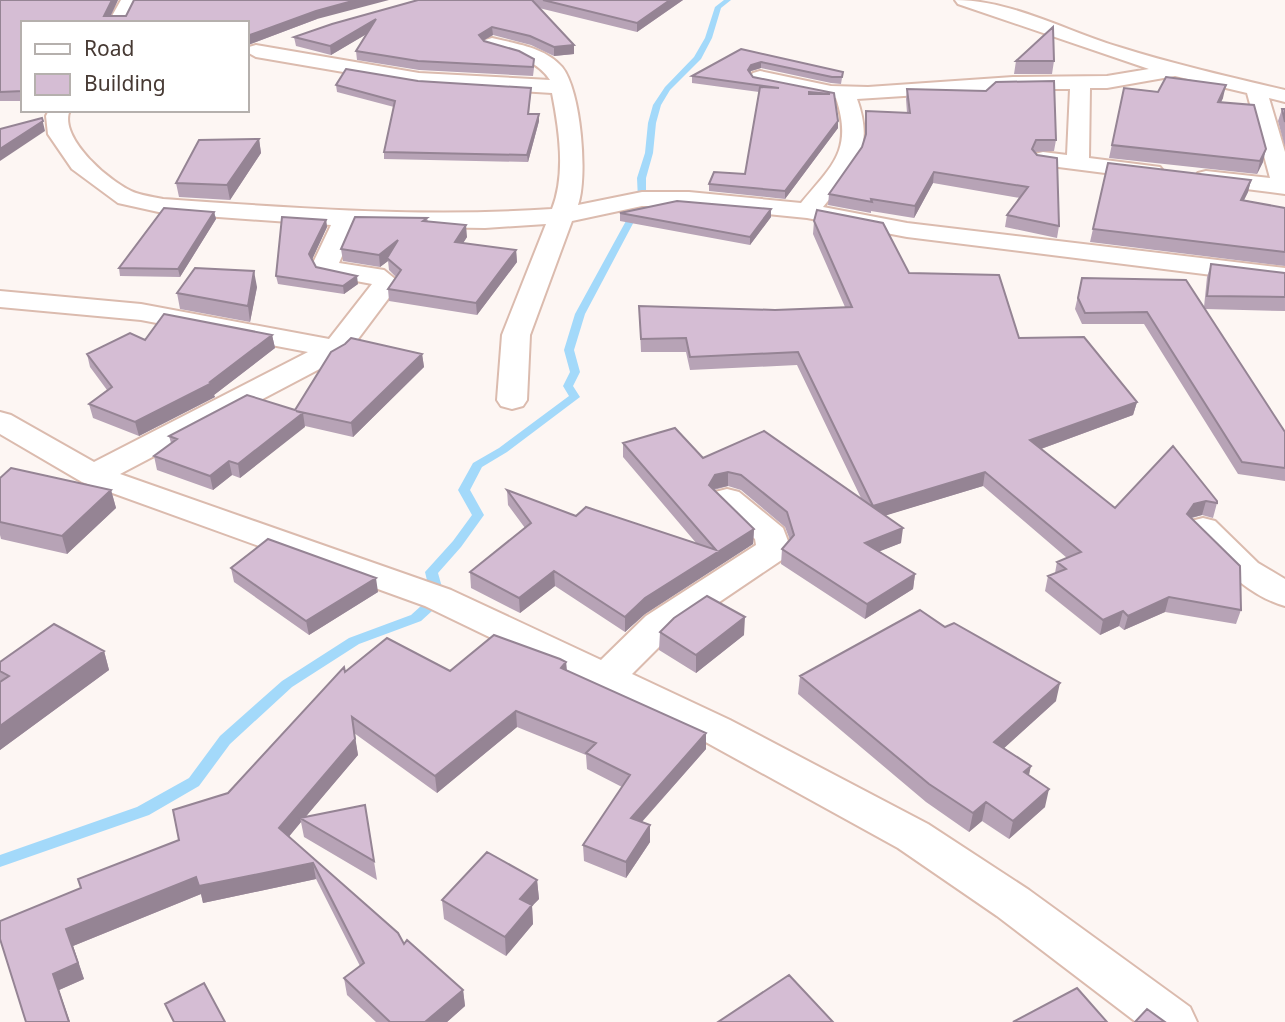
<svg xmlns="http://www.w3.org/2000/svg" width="1285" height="1022" viewBox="0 0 1285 1022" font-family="'Noto Sans',sans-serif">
	<rect width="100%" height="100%" fill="#fdf6f3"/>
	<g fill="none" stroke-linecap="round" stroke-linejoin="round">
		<!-- stream -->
		<path fill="#a3d9fa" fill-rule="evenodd" d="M 724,0 L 731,0 L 721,8 L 712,38 L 701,59 L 670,90 L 661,105 L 656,123 L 653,153 L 646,178 L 646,199 L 585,314 L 574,350 L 580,372 L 573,386 L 580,397 L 507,452 L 482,467 L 470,490 L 484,515 L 461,547 L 438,573 L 445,598 L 443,601 L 421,621 L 359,644 L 292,687 L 230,744 L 199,786 L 149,815 L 0,867 L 0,855 L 137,807 L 189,778 L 220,736 L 282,681 L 349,638 L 411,615 L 431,597 L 425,572 L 453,541 L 472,515 L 458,490 L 473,463 L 499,448 L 569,396 L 563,386 L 570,372 L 564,350 L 575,314 L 638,199 L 637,178 L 645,153 L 648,123 L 653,105 L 665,87 L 694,57 L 705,38 L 715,7 Z"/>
		<defs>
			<path id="street" d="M 121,0 L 139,0 L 126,23 L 108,23 Z
				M 955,0 C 1011,0 1066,31 1119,47 C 1173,64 1229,77 1285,90 L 1285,102 L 1269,98 L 1285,152 L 1285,194 L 1198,183 L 1194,178 L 1198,173 L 1206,171 L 1270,178 L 1247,93 L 1175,76 L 1107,88 L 1090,88 L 1089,158 L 1160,167 L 1164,172 L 1160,177 L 1152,179 L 1035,164 L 1032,159 L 1035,154 L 1043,152 L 1067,155 L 1070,89 L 1013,89 L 857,99 C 875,149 855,169 823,207 L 907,223 L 1285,268 L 1285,284 L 907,237 L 807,218 L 689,206 L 642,206 L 572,221 L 530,335 L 527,400 L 523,406 L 512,409 L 501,406 L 497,400 L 502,335 L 546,224 L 485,228 L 355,226 L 339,263 L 384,270 L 400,283 L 346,355 L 120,474 L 451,590 L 601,660 L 646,616 L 756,545 L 755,539 L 711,499 L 715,492 L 727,489 L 739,492 L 783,528 L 791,549 L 786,557 L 672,634 L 632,674 L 730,720 L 928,824 L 1029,890 L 1190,1007 L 1197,1022 L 1136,1022 L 997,916 L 898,848 L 702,740 L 425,606 L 82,482 L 0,434 L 0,412 L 11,415 L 94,462 L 308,352 L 141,320 L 0,307 L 0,291 L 141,304 L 329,339 L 372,284 L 319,274 L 313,263 L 331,225 L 163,213 L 118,203 L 72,169 L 48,134 L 46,116 L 49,110 L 70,110 C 57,138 113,185 136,193 C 145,196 154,197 163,199 C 293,208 422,218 552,209 C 566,174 559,129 552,93 L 419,85 L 256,57 L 247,52 L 249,47 L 256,45 L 419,73 L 550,80 C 536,58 508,54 485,48 L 482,44 L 485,40 L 492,38 C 516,44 545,47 562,67 C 581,90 588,177 578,205 L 642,192 L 689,192 L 801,203 C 833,165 853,150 836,98 L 753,81 L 750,77 L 753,73 L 760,71 L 831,86 L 868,87 L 1013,77 L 1107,76 L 1149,69 L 958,4 Z
				M 1203,518 L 1215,521 L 1258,563 L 1285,579 L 1285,606 C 1246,595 1219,563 1191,535 L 1186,528 L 1191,521 Z"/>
		</defs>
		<!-- street casing -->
		<use href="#street" stroke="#dbbbae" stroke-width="4"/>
		<!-- street -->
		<use href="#street" fill="#fff" fill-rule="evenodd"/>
	</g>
	<!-- wall -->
	<path fill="#b7a3b6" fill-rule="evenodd" d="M 0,0 L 118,0 L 111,16 L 317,19 L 248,45 L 247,47 L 247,23 L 23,23 L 23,101 L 0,101 Z
		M 418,0 L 683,0 L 637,32 L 539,8 L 574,45 L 574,54 L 554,56 L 531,45 L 493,35 L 483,41 L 534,68 L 533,76 L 419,70 L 357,60 L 356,51 L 366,34 L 331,55 L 296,46 L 294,37 Z
		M 741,49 L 843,72 L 841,84 L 831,83 L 761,68 L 751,71 L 750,73 L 753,77 L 834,93 L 838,121 L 838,128 L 785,199 L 709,191 L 709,184 L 745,174 L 759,92 L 692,83 L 692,76 ZM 809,92 L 830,94 L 809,94 Z
		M 1016,61 L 1054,61 L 1052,74 L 1014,74 Z
		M 418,81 L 531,88 L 529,114 L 539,114 L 539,121 L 528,162 L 384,159 L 384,152 L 394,107 L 337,92 L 336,85 Z
		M 1124,88 L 1223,98 L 1221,102 L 1263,162 L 1257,174 L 1109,158 Z
		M 907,89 L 1056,140 L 1054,151 L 1034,152 L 1059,226 L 1057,238 L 1005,227 L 1007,215 L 1020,198 L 933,183 L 914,218 L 871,211 L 871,213 L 828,205 L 829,194 L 862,147 L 865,138 L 866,111 L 907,113 L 906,99 Z
		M 1282,109 L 1285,109 L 1285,147 L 1278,121 Z
		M 259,139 L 261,153 L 230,200 L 179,197 L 176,183 Z
		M 1108,163 L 1251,180 L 1248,192 L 1244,200 L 1285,208 L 1285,266 L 1090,242 Z
		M 771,209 L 771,217 L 750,245 L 620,221 L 620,213 Z
		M 214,212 L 216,219 L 180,277 L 120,276 L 119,268 Z
		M 427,218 L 428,222 L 467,237 L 463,243 L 516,250 L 517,262 L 477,315 L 389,301 L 388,289 L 396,277 L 389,270 L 388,261 L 380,267 L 343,261 L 341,249 Z
		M 326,220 L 327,227 L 312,259 L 316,267 L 358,284 L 344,294 L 278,284 L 276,276 Z
		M 814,221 L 909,273 L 1019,338 L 1137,402 L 1133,415 L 1041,449 L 1115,508 L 1173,446 L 1217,503 L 1213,518 L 1202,515 L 1192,518 L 1241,610 L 1236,624 L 1165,612 L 1124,630 L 1119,626 L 1100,635 L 1045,591 L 1048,576 L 1055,573 L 1057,562 L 1067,558 L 983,486 L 886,515 L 901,543 L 879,551 L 915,574 L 913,589 L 865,619 L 781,564 L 782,549 L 790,540 L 785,527 L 741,490 L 728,486 L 714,490 L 754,529 L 753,544 L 645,614 L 625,632 L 555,586 L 520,613 L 471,588 L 470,572 L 525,528 L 508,505 L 507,490 L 576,516 L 697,544 L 623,457 L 623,443 L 703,458 L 861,498 L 797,365 L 690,370 L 686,352 L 641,352 L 639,306 L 775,310 L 845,307 L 813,234 Z
		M 1211,264 L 1285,273 L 1285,311 L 1205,309 L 1285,432 L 1285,481 L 1238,474 L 1144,324 L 1082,324 L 1075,309 L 1082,278 L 1204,307 L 1207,277 Z
		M 257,287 L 250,322 L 180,309 L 177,293 Z
		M 272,335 L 275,348 L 214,395 L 215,397 L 139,436 L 93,418 L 89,404 L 107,390 L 90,367 L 87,354 L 145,340 Z
		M 422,354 L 424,367 L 353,437 L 305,426 L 240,478 L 232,475 L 213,490 L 157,470 L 154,456 L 171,443 L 169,436 L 295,410 Z
		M 0,478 L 111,490 L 116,508 L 67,554 L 1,539 L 0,535 Z
		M 231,568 L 378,592 L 309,635 L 234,582 Z
		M 945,627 L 1056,701 L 1004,748 L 1029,776 L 1045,807 L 1009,839 L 982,821 L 969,832 L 926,802 L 798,694 L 800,676 Z
		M 660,632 L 744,635 L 696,673 L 659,650 Z
		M 104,651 L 109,670 L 0,750 L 0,662 Z
		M 566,662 L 567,670 L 706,749 L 642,822 L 650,842 L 626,878 L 584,861 L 583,845 L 622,787 L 587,769 L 586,755 L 517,727 L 437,793 L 354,733 L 358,755 L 305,817 L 365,805 L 377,880 L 304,837 L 301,822 L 289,836 L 404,944 L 463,990 L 465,1006 L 447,1022 L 376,1022 L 347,995 L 344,978 L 360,966 L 316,879 L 203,903 L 201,894 L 73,946 L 84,979 L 59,990 L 26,1022 L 81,888 L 179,840 L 228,793 L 345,672 L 450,671 Z
		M 537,880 L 539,899 L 532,906 L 533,924 L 506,956 L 444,919 L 442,900 Z"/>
	<!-- shaded-wall -->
	<path fill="#958494" d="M 112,0 L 118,0 L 107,23 L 104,16 Z
		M 356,0 L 389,0 L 317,19 L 248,45 L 247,47 L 247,36 L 316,11 Z
		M 670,0 L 683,0 L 637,32 L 637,23 Z
		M 376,19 L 377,28 L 331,55 L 330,46 Z
		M 492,27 L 493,35 L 479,43 L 479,35 Z
		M 574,45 L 574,54 L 554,56 L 554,47 Z
		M 761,62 L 761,68 L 751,71 L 747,77 L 748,70 L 751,65 Z
		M 1226,85 L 1223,98 L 1215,114 L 1218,102 Z
		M 539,114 L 539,121 L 528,162 L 527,155 Z
		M 42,118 L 45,131 L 0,161 L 0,149 Z
		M 838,121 L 838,128 L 785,199 L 785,191 Z
		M 259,139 L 261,153 L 230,200 L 227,185 Z
		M 1266,149 L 1263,162 L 1257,174 L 1260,161 Z
		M 934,172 L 933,183 L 914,218 L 915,206 Z
		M 1251,180 L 1248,192 L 1238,212 L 1241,200 Z
		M 771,209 L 771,217 L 750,245 L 750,237 Z
		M 214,212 L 216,219 L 180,277 L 178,269 Z
		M 326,220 L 327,227 L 311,262 L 309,254 Z
		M 466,225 L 467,237 L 456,254 L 455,242 Z
		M 398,240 L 387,258 L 388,261 L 380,267 L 379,255 Z
		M 516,250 L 517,262 L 477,315 L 476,303 Z
		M 254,271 L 257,287 L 250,322 L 248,306 Z
		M 357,276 L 358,284 L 344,294 L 343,286 Z
		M 272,335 L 275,348 L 214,395 L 215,397 L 139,436 L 135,422 L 210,382 Z
		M 422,354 L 424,367 L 353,437 L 351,423 Z
		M 1137,402 L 1133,415 L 1027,454 L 1030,440 Z
		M 303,413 L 305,427 L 240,478 L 238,464 Z
		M 229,461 L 232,475 L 213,490 L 210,476 Z
		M 728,472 L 728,486 L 714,489 L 709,485 L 715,475 Z
		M 985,472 L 983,486 L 871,520 L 873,506 Z
		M 111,490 L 116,508 L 67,554 L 62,536 Z
		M 1206,501 L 1202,515 L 1190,518 L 1187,514 L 1194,504 Z
		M 903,528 L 901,543 L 863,558 L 865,543 Z
		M 754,529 L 753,544 L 645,614 L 625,632 L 625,617 L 645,598 Z
		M 554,571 L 555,586 L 520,613 L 519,598 Z
		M 915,574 L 913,589 L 865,619 L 867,604 Z
		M 376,578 L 378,592 L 309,635 L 306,621 Z
		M 1169,597 L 1165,612 L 1124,630 L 1128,616 Z
		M 1123,611 L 1119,626 L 1100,635 L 1103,620 Z
		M 745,617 L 744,635 L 696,673 L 696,655 Z
		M 104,651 L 109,670 L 0,750 L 0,726 Z
		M 566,662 L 567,678 L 561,668 Z
		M 1060,683 L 1056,701 L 991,760 L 994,742 Z
		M 516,711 L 517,727 L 437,793 L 435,776 Z
		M 352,717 L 358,755 L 303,820 L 300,818 L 301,822 L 283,844 L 279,828 Z
		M 706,733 L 706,749 L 631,834 L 631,818 Z
		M 1031,766 L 1027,784 L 1024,772 Z
		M 1049,789 L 1045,807 L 1009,839 L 1013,821 Z
		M 986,802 L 982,821 L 969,832 L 973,813 Z
		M 650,825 L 650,842 L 626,878 L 626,862 Z
		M 313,863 L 316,879 L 203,903 L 201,894 L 73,946 L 84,979 L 59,990 L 70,1022 L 69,1022 L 53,974 L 66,929 L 196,877 Z
		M 537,880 L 539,899 L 532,906 L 533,924 L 506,956 L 505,937 L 520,899 Z
		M 463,990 L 465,1006 L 447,1022 L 425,1022 Z"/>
	<!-- building -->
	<path fill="#d5bdd4" stroke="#958494" stroke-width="2" fill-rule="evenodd" d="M 0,0 L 112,0 L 104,16 L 126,16 L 134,0 L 356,0 L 316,11 L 247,36 L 247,23 L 23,23 L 23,91 L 0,92 Z
		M 418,0 L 532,0 L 574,45 L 554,47 L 530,36 L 492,27 L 479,35 L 484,41 L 519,51 L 534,59 L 533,67 L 418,61 L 356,51 L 376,19 L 330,46 L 294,37 L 332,24 Z
		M 543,0 L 670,0 L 637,23 Z
		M 1053,27 L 1054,61 L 1016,61 Z
		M 741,49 L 843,72 L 842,77 L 832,77 L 761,62 L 751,65 L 748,70 L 753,77 L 834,93 L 838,121 L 785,191 L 709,184 L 714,172 L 745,174 L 760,87 L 779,88 L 692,76 ZM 809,92 L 830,94 L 809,94 Z
		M 346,69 L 418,81 L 531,88 L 528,114 L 539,114 L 527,155 L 384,152 L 395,101 L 336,85 Z
		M 1166,77 L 1226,85 L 1218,102 L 1254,105 L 1266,149 L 1260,161 L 1112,145 L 1124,88 L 1158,92 Z
		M 1054,81 L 1056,140 L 1036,140 L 1032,149 L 1037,155 L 1057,158 L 1059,226 L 1007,215 L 1028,187 L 934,172 L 915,206 L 871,199 L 872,202 L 829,194 L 862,147 L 866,134 L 866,111 L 910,113 L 907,89 L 986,91 L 996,82 Z
		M 1282,109 L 1285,109 L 1285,122 Z
		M 42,118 L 43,121 L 0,149 L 0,129 Z
		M 259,139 L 227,185 L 176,183 L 199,140 Z
		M 1108,163 L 1251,180 L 1241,200 L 1285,208 L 1285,252 L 1093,229 Z
		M 677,201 L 771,209 L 750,237 L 620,213 Z
		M 164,208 L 214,212 L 178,269 L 119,268 Z
		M 817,210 L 883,223 L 909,273 L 999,275 L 1019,338 L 1084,337 L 1137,402 L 1030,440 L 1115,508 L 1173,446 L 1217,501 L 1217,503 L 1206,501 L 1194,504 L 1187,514 L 1240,566 L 1241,610 L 1169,597 L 1128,616 L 1123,611 L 1103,620 L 1048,576 L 1066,569 L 1057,562 L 1081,552 L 985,472 L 873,506 L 798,352 L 690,357 L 686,338 L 641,339 L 639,306 L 775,310 L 852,307 L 814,221 Z
		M 282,217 L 326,220 L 309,254 L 316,267 L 357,276 L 343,286 L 276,276 Z
		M 355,217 L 427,218 L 423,221 L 466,225 L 455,242 L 516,250 L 476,303 L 388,289 L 401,270 L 387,258 L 398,240 L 379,255 L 341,249 Z
		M 1211,264 L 1285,273 L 1285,297 L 1207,296 Z
		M 195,268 L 254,271 L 248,306 L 177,293 Z
		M 1082,278 L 1186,280 L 1285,432 L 1285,468 L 1242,462 L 1147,312 L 1085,313 L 1078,298 Z
		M 164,314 L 272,335 L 210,382 L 212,383 L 135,422 L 89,404 L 112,387 L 87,354 L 130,333 L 145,340 Z
		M 351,338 L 422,354 L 351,423 L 296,411 L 303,413 L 238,464 L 229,461 L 210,476 L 154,456 L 177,439 L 169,436 L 247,395 L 295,410 L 331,352 L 345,344 Z
		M 675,428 L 703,458 L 764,431 L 903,528 L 865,543 L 915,574 L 867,604 L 782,549 L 794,535 L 787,512 L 741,475 L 728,472 L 715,475 L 709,485 L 754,529 L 645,598 L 625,617 L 554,571 L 519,598 L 470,572 L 531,523 L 507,490 L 576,516 L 586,507 L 716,550 L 623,443 Z
		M 11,468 L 111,490 L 62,536 L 0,522 L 0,478 Z
		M 268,539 L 376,578 L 306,621 L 231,568 Z
		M 707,596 L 745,617 L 696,655 L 660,632 L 674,618 Z
		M 920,610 L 945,627 L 954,623 L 1060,683 L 994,742 L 1031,766 L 1024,772 L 1049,789 L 1013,821 L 986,802 L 973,813 L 929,784 L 800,676 Z
		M 54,624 L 104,651 L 0,726 L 0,682 L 9,676 L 0,671 L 0,662 Z
		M 494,635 L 560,659 L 566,662 L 561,668 L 706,733 L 631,818 L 650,825 L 626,862 L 583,845 L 630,775 L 586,753 L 596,743 L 516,711 L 435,776 L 352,717 L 355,739 L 279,828 L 398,933 L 404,944 L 407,940 L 463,990 L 425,1022 L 390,1022 L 344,978 L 364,963 L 313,863 L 199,886 L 196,877 L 66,929 L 78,963 L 53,974 L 69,1022 L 26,1022 L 0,939 L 0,921 L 81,888 L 78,879 L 179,840 L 173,810 L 228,793 L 344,667 L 345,672 L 387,638 L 450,671 Z
		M 365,805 L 374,861 L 300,818 Z
		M 487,852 L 537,880 L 520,899 L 532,905 L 505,937 L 442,900 Z
		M 789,975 L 833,1022 L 718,1022 Z
		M 204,983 L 225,1022 L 174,1022 L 165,1004 Z
		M 1077,988 L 1107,1022 L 1013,1022 Z
		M 1147,1009 L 1165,1022 L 1135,1022 Z"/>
	<!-- legend -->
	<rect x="21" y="21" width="228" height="91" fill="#ffffff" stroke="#b5b0ad" stroke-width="2"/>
	<rect x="35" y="44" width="35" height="10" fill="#ffffff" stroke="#b5b0ad" stroke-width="2"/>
	<text x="84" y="56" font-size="21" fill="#463933">Road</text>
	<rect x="35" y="74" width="35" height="21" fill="#d5bdd4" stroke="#b5b0ad" stroke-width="2"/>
	<text x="84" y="91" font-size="21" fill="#463933">Building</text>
</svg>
